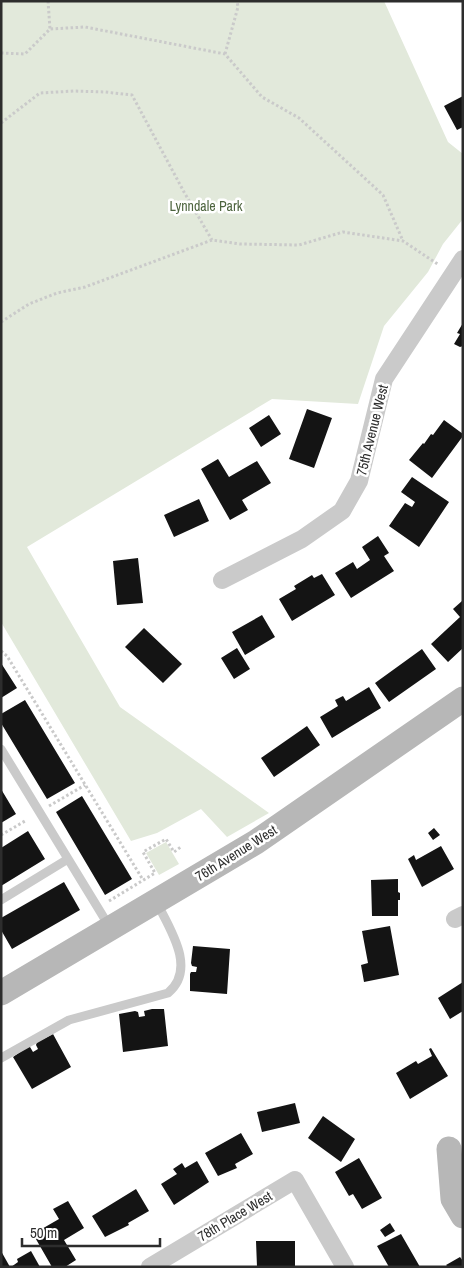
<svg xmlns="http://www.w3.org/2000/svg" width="464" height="1268" viewBox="0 0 464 1268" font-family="'Archivo Narrow',sans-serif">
	<rect width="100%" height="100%" fill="#fff"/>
	<!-- green -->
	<path fill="#e2e9db" d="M 1,1 L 384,1 L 448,142 L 463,154 L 463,219 L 443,244 L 428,272 L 384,326 L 358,404 L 272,399 L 27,547 L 120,707 L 269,813 L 227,837 L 201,809 L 157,833 L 131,841 L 1,622 Z
		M 166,842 L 179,864 L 159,875 L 146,853 Z"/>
	<!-- building -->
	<path fill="#141414" d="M 463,96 L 463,127 L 457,130 L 444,106 Z
		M 463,323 L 463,346 L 460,347 L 454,344 L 460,334 L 457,333 Z
		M 307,409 L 332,418 L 314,468 L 289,459 Z
		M 269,415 L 281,434 L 261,447 L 249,428 Z
		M 444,420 L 463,434 L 463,436 L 432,478 L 409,460 L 423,443 L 424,444 L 431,434 L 433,435 Z
		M 218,459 L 229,477 L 257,461 L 271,483 L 242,500 L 248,510 L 230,520 L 201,469 Z
		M 412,477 L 449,502 L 419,547 L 389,526 L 405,503 L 412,507 L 415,502 L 401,492 Z
		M 199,499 L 209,521 L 174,537 L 164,515 Z
		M 378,536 L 389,553 L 384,556 L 394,571 L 351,598 L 335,573 L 353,562 L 357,569 L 370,560 L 362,547 Z
		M 138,558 L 143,603 L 117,605 L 113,561 Z
		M 322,574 L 335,595 L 292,621 L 279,599 L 296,589 L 294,586 L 312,575 L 314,578 Z
		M 462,601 L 463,648 L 448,662 L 431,644 L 460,617 L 453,609 Z
		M 262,615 L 275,637 L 245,655 L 232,632 Z
		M 144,628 L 182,664 L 163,683 L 125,647 Z
		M 237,648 L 250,669 L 234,679 L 221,658 Z
		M 422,649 L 436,669 L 389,702 L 375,683 Z
		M 1,663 L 17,688 L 1,698 Z
		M 369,687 L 381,708 L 332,738 L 320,717 L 338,706 L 335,700 L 343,696 L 346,701 Z
		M 25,700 L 75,783 L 47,799 L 1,723 L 1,714 Z
		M 307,726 L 320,745 L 274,777 L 261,758 Z
		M 1,789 L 16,814 L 1,823 Z
		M 82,796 L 132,879 L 105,895 L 56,812 Z
		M 434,828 L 440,835 L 433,840 L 428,833 Z
		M 28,831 L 45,859 L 1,886 L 1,848 Z
		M 441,846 L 454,869 L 422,887 L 408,859 L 414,855 L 416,860 Z
		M 398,879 L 398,892 L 400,893 L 400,900 L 398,900 L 398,916 L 372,916 L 371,880 Z
		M 64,882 L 80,910 L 12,949 L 1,930 L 1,918 Z
		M 390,926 L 399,975 L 364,982 L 361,965 L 368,963 L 362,931 Z
		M 193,946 L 230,949 L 227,994 L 190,991 L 190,974 L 191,972 L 196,972 L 197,967 L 192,966 L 191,963 Z
		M 463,982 L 463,1011 L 450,1019 L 438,998 Z
		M 152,1009 L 164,1009 L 168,1046 L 123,1052 L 119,1014 L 135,1011 L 138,1012 L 139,1017 L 145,1016 L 144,1011 Z
		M 53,1034 L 71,1067 L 32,1089 L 13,1057 L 27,1047 L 30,1047 L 33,1052 L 38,1049 L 36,1045 L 37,1042 Z
		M 431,1048 L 448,1076 L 410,1099 L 396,1073 L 416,1061 L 418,1064 L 432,1056 L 429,1049 Z
		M 295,1103 L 300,1123 L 262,1132 L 257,1112 Z
		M 323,1116 L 355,1139 L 341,1162 L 308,1138 Z
		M 241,1133 L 253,1154 L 235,1164 L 237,1168 L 218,1176 L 205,1153 Z
		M 359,1158 L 382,1198 L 362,1209 L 353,1194 L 349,1196 L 335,1172 Z
		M 197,1161 L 209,1182 L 174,1205 L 161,1184 L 177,1174 L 173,1169 L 182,1163 L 185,1168 Z
		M 136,1189 L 149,1211 L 128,1223 L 129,1225 L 105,1237 L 92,1216 Z
		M 68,1201 L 84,1228 L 64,1240 L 76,1260 L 65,1267 L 52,1267 L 33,1234 L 59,1219 L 53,1209 Z
		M 390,1223 L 395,1231 L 385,1237 L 380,1230 Z
		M 401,1234 L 420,1267 L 389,1267 L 377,1246 Z
		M 256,1241 L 295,1241 L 295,1267 L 257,1267 Z
		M 1,1251 L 10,1267 L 1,1267 Z
		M 31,1251 L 40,1267 L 11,1267 L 18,1262 L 17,1259 Z
		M 460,1257 L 463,1261 L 463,1267 L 448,1267 L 446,1265 Z"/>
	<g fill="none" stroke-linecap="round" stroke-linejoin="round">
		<!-- path -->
		<path stroke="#cacaca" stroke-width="3" stroke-dasharray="2.5 2.5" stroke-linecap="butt" d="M 48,1 L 50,29
			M 1,53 L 25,54 L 50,29 L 85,27 L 225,54 L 262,97 L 299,118 L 383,195 L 403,241
			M 225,54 L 238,7 L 237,1
			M 1,123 L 40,93 L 74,91 L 105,92 L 132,95 L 184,192 L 212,240
			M 1,322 L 29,304 L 57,293 L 85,287 L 212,240 L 240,244 L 299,245 L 343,232 L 403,241 L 439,265
			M 1,651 L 7,656 L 143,880
			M 49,806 L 85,785
			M 1,835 L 25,821
			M 109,901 L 155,873 L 143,852 L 166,839 L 174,852 L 182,846"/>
		<!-- lane -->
		<path stroke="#cacaca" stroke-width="9" d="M 1,749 L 109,926
			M 1,900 L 68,859
			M 1,1058 L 69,1020 L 168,993 C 197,969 170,929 157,903"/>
		<!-- street -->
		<path stroke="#cacaca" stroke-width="18" d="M 222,580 L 302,539 L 342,511 L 359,481 L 384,379 L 463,259
			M 455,919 L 463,915
			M 150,1267 L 295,1180 L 345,1267"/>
		<!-- secondary -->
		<path stroke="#b7b7b7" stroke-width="25" d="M 1,993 L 256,842 L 463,699
			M 449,1149 L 453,1199 L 463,1216"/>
	</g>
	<g text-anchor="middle" stroke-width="5" stroke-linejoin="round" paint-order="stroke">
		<!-- park labels -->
		<g font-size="14" fill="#4d643e" stroke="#fff">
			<text x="206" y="211">Lynndale Park</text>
		</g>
		<!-- street labels -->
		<g font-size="14" fill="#2d2d2d" stroke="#fff">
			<text transform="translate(372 430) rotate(-76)" y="5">75th Avenue West</text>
			<text transform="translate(236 853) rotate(-32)" y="5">76th Avenue West</text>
			<text transform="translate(235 1216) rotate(-31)" y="5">78th Place West</text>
		</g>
	</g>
	<!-- border -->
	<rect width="464" height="1268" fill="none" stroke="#2d2d2d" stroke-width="5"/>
	<!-- scale -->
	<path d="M22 1238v8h138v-8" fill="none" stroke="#2d2d2d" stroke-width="2.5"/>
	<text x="30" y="1238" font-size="15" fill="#2d2d2d" stroke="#ffffff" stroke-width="4" paint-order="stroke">50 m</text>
</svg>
